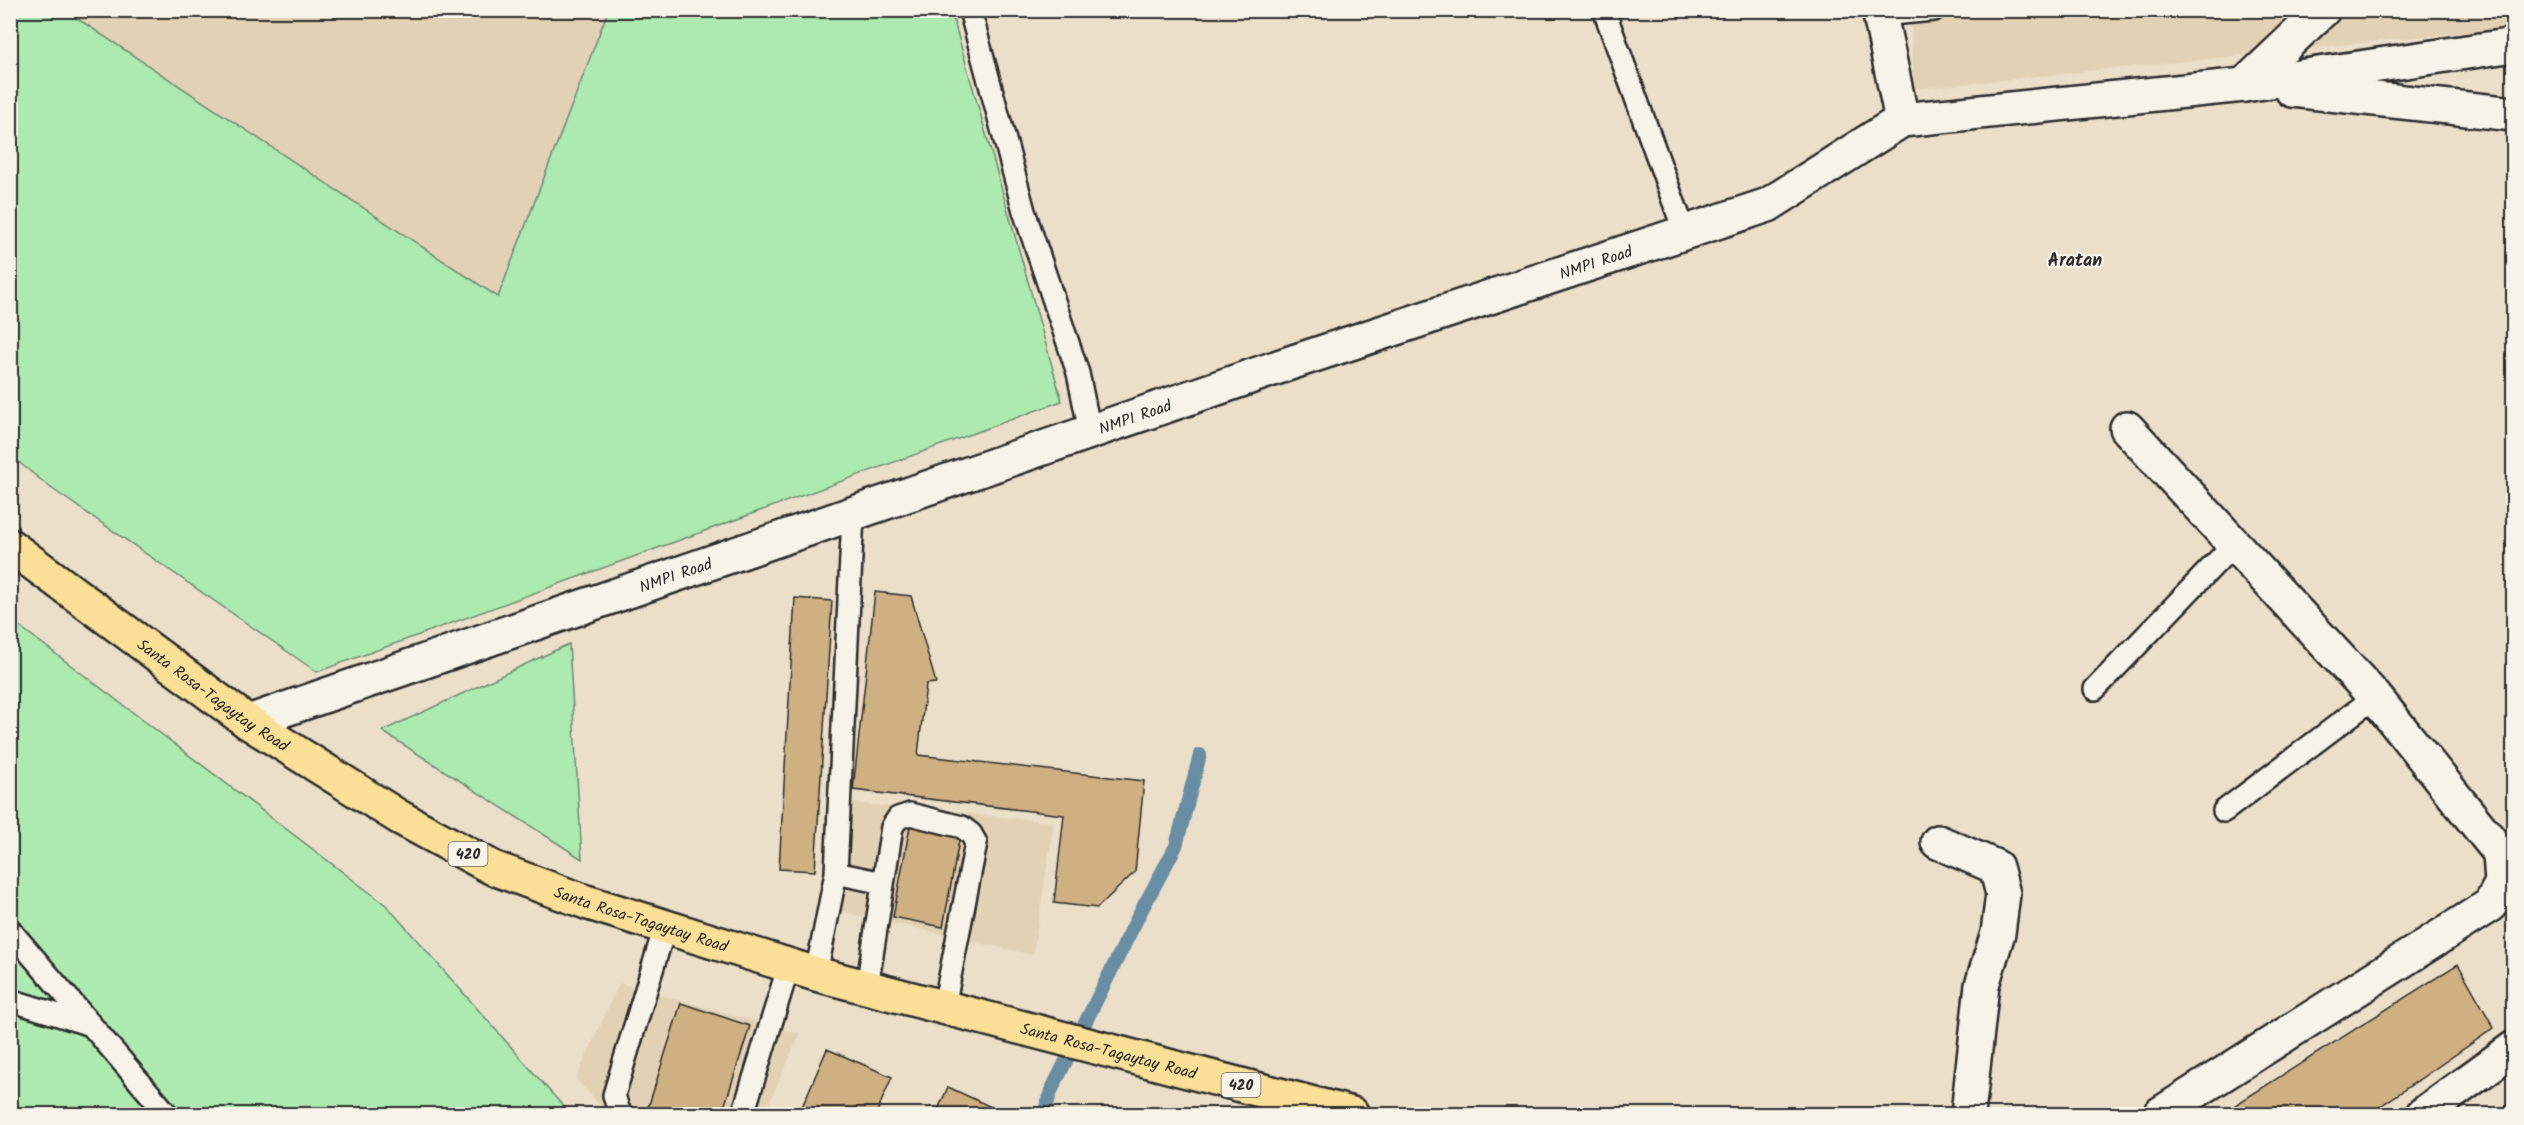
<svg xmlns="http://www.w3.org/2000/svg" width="2524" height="1125" viewBox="0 0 2524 1125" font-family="Kalam,sans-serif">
	<rect width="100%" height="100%" fill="#ebdfca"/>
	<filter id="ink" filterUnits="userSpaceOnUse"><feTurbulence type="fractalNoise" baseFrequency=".0167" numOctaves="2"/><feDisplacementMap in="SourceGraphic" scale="12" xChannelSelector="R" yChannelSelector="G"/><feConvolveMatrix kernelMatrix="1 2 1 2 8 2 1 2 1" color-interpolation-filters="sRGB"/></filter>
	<g filter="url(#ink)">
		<!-- built -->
		<path fill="#e3d1b5" d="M 2513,10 L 2514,27 L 1914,89 L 1910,11 Z
			M 66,11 L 608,11 L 498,298 Z
			M 852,803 L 1054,822 L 1033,955 L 840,911 Z
			M 619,983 L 800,1034 L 764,1114 L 608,1114 L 576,1079 Z"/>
		<!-- green -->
		<path fill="#adeab1" stroke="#6c8a6e" stroke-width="1.5" d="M 10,11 L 66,11 L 498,297 L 608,11 L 951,11 L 1062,401 L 317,672 L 51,488 L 11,456 Z
			M 10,619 L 386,905 L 570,1114 L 11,1114 Z
			M 569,644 L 582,859 L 382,731 Z"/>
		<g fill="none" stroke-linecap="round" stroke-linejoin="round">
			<!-- stream -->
			<path stroke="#698da3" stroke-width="14" d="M 1044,1114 L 1051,1091 L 1141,911 L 1176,846 L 1200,755"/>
		</g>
		<!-- building -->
		<path fill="#cfb083" stroke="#2b2b2b" stroke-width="1.5" d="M 875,592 L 911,596 L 936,683 L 926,684 L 918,755 L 1144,781 L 1135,872 L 1097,908 L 1054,903 L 1064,815 L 853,790 Z
			M 795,598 L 832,601 L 815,871 L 779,869 Z
			M 911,821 L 961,830 L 943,927 L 893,917 Z
			M 2458,964 L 2494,1028 L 2369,1114 L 2221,1114 Z
			M 681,1003 L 750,1026 L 722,1114 L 670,1114 L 648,1108 Z
			M 827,1049 L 892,1077 L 876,1114 L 799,1114 Z
			M 948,1087 L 1000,1111 L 998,1114 L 936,1114 Z"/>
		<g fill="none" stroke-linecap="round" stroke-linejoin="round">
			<defs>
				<path id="lane" d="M 970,10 L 1024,211 L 1078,373 L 1090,432
					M 1604,10 L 1685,233
					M 1880,15 L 1934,10
					M 2095,689 L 2234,544
					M 2224,811 L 2375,697
					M 836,873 L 883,883
					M 10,930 L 167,1114
					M 816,974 L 836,873 L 853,515
					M 867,987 L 892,827 L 898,818 L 910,814 L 962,827 L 971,834 L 976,843 L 944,1007
					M 10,1000 L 91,1025
					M 622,1114 L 619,1112 L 614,1095 L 665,927
					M 743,1114 L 789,965"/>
				<g id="street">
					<path d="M 1879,10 L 1902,120"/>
					<path d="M 2244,85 L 2323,10"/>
					<path d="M 2292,90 L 2514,114"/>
					<path d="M 2127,428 L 2375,697 L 2500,853 L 2502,883 L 2490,905 L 2160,1114"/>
					<path id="s1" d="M 248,722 L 1290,363 L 1768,205 L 1902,120 L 2244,85 L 2514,45"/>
					<path d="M 1938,842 L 1996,867 L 2003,894 L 1998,933 L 1982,985 L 1968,1114"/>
					<path d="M 2423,1114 L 2514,1048"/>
				</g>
				<g id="primary">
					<path id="s2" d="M 10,546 L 248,722 L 399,817 L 493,868 L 586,902 L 816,974 L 1352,1114"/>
				</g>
			</defs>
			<!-- lane casing -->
			<use href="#lane" stroke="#2b2b2b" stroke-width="26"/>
			<!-- street casing -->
			<use href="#street" stroke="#2b2b2b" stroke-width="38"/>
			<!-- primary casing -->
			<use href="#primary" stroke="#2b2b2b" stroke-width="38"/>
			<!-- lane -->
			<use href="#lane" stroke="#f7f3e8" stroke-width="21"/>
			<!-- street -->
			<use href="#street" stroke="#f7f3e8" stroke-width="33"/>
			<!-- primary -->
			<use href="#primary" stroke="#fadf96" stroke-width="33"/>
		</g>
	</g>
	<g text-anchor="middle" stroke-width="4.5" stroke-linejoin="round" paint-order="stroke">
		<!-- shield labels -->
		<g fill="#f7f3e8" stroke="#686764" stroke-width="1.5">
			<rect x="448.5" y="842" width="39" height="24" rx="4.5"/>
			<rect x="1221.5" y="1073" width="39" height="24" rx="4.5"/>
		</g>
		<g font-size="15" font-weight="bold" fill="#2b2b2b">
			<text x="468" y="859">420</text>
			<text x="1241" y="1090">420</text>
		</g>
		<!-- street labels -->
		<g font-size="16" fill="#2b2b2b" stroke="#f7f3e8">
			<text dy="6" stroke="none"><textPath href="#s1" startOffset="1424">NMPI Road</textPath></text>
			<text dy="6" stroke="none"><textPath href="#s1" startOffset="938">NMPI Road</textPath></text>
			<text dy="6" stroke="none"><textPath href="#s1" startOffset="452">NMPI Road</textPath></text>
			<text dy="6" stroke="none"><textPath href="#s2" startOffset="252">Santa Rosa-Tagaytay Road</textPath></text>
			<text dy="6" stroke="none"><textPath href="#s2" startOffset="738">Santa Rosa-Tagaytay Road</textPath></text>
			<text dy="6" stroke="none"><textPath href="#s2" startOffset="1224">Santa Rosa-Tagaytay Road</textPath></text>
		</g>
		<!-- neighbourhood labels -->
		<g font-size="18" font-weight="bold" fill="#2b2b2b" stroke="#f7f3e8">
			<text x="2075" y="266">Aratan</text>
		</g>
	</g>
	<!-- margin -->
	<rect width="2524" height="1125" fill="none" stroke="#f7f3e8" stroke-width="36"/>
	<rect x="18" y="18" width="2488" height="1089" fill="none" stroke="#2b2b2b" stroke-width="2" filter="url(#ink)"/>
</svg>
